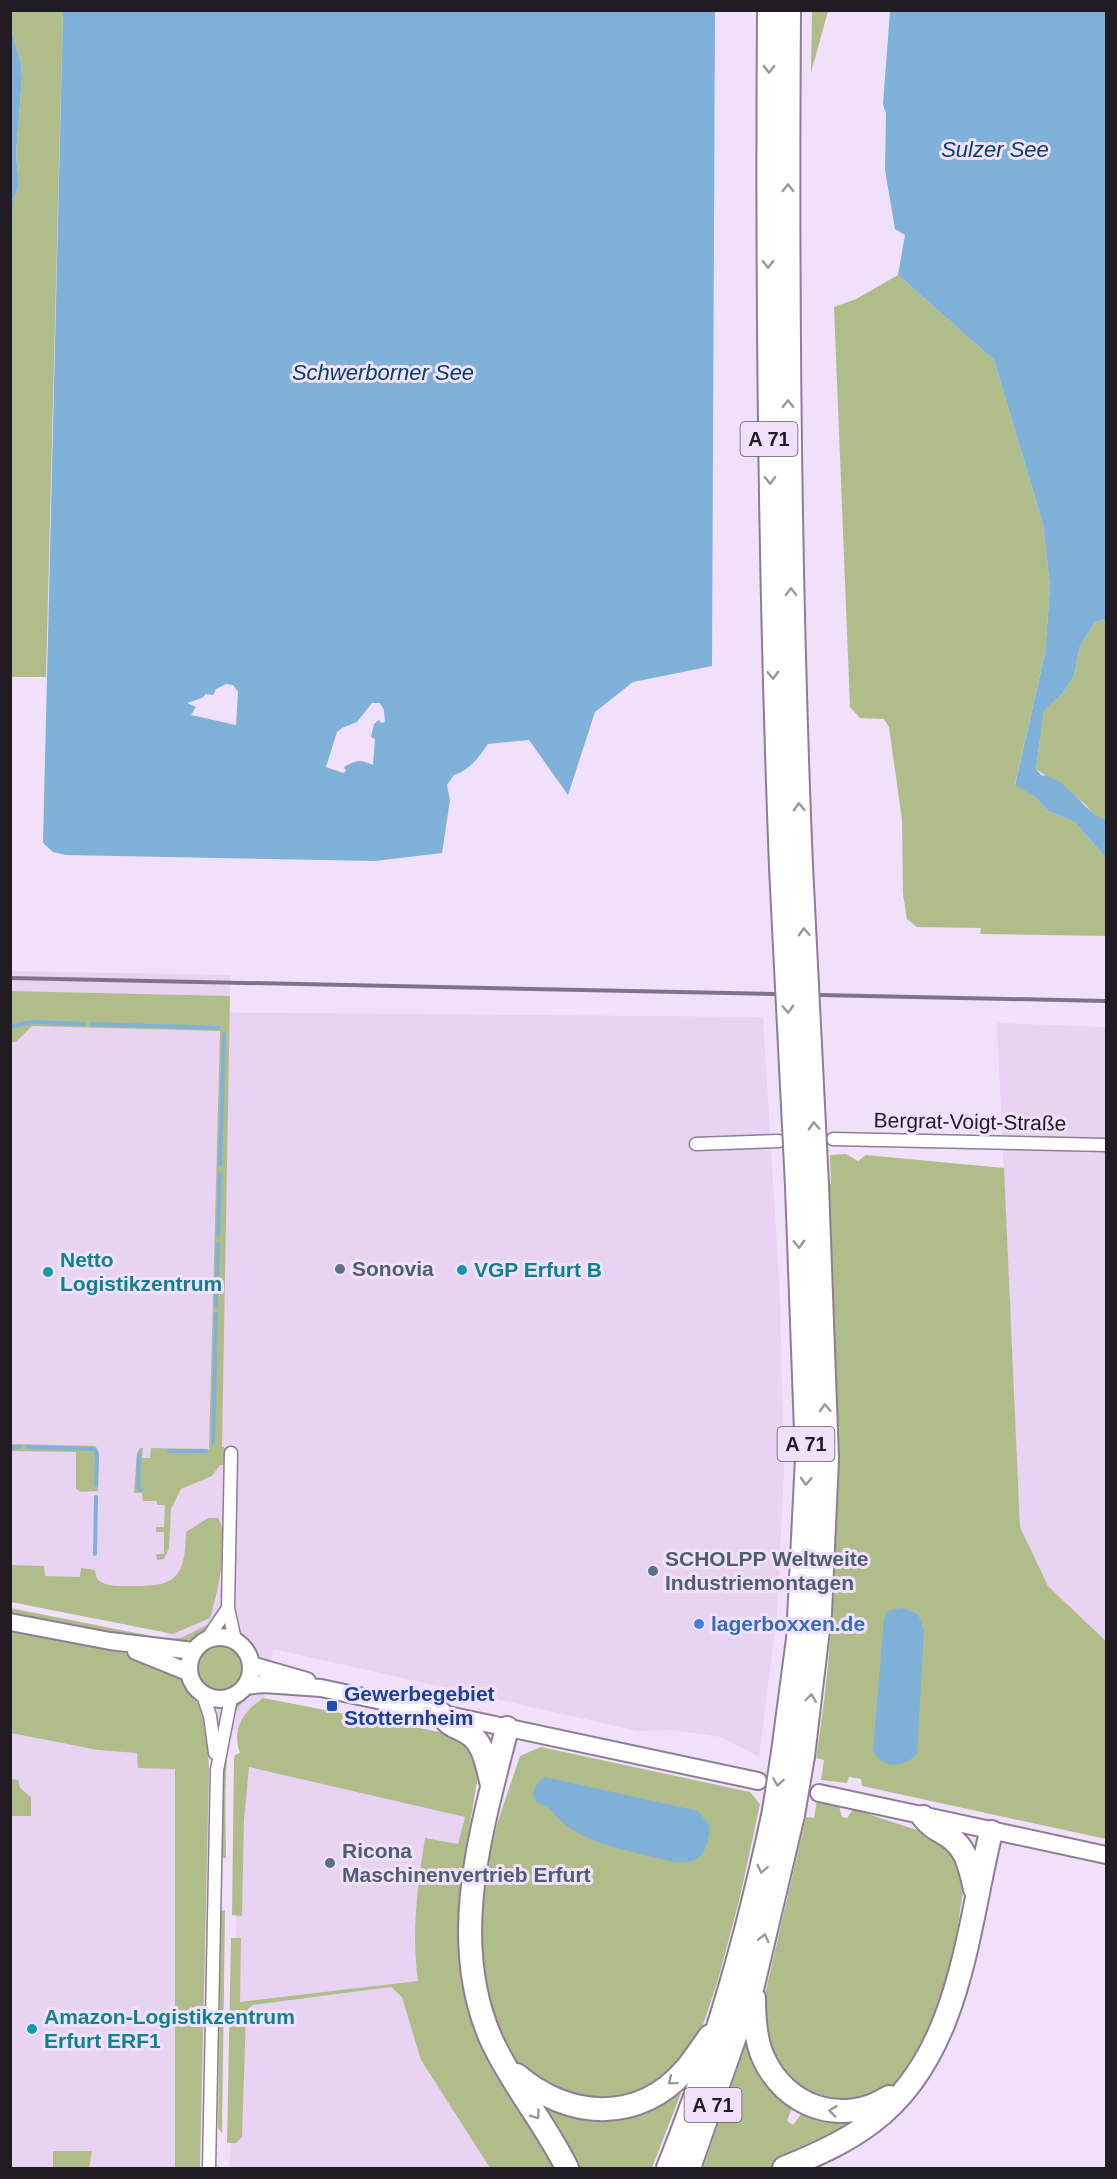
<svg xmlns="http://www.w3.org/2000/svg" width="1117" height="2179" viewBox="0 0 1117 2179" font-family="Arial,sans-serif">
	<rect width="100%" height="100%" fill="#f1e0f9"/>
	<!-- built -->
	<path fill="#e9d3f3" d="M 11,971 L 230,975 L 230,996 L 11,991 Z
		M 11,1001 L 55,1011 L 763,1017 L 780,1297 L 784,1471 L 777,1614 L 759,1757 L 721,1737 L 672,1730 L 638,1731 L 273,1649 L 264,1701 L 465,1816 L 457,1849 L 454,1977 L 548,2168 L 229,2168 L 232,2134 L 239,1760 L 245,1730 L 190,1729 L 183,2168 L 11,2168 L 11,1641 L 151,1677 L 169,1627 L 11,1593 Z
		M 997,1023 L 1106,1027 L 1106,1640 L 1048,1586 L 1020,1527 Z"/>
	<!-- green -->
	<path fill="#b0bd8b" d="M 11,10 L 63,11 L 46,677 L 11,677 L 10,267 L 13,201 L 19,185 L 16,154 L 22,78 L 21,63 L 11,29 Z
		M 812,11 L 828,11 L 811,73 Z
		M 898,275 L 994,360 L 1043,524 L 1050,586 L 1045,653 L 1015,784 L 1035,797 L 1048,811 L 1075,822 L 1106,858 L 1106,936 L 980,934 L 981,928 L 917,927 L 907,919 L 903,894 L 902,820 L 889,727 L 884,719 L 860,718 L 850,707 L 834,307 L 856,299 Z
		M 1106,619 L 1106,820 L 1096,817 L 1084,803 L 1036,769 L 1044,711 L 1063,693 L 1074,676 L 1080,646 L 1095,622 Z
		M 11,991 L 230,996 L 222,1447 L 225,1448 L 224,1465 L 220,1465 L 212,1476 L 181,1489 L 171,1509 L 169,1548 L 164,1559 L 157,1560 L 156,1554 L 164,1554 L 164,1532 L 156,1532 L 156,1527 L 164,1527 L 165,1505 L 157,1505 L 157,1501 L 143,1501 L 142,1493 L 134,1493 L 137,1453 L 140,1448 L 143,1448 L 142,1458 L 150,1458 L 151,1448 L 209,1449 L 220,1031 L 32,1026 L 16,1042 L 11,1042 Z
		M 846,1154 L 858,1161 L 866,1155 L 1004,1168 L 1020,1527 L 1048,1586 L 1106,1641 L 1106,1839 L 862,1786 L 861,1779 L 849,1777 L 847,1783 L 821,1780 L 824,1760 L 816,1758 C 847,1568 836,1375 828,1184 L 831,1184 L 830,1155 Z
		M 11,1444 L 95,1446 L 99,1454 L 98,1491 L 81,1492 L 76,1489 L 76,1452 L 11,1451 Z
		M 208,1518 L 218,1518 C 231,1537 217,1596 210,1618 L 173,1634 L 11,1602 L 11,1565 L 44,1566 L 45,1576 L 80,1577 L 81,1568 L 95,1570 L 97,1579 C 106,1587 117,1586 128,1586 C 175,1587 185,1580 186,1532 Z
		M 10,1608 L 166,1639 L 181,1638 L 207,1625 L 205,1631 L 195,1639 L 177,1643 L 152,1641 L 11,1613 Z
		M 10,1630 L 93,1645 L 147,1659 L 180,1678 L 188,1693 L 201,1707 L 208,1742 L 209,1771 L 200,2168 L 175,2168 L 175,1769 L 138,1768 L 137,1753 L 98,1750 L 11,1733 Z
		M196 1669a23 23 0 1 1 46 0a23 23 0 1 1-46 0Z
		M 256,1692 C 249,1697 240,1702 236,1711 C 222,1744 226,1821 226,1858 L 222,1858 L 223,1774 L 233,1705 L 239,1698 Z
		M 263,1698 L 455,1735 L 473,1750 L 478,1775 L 460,1886 L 458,1924 L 462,1974 L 471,2015 L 559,2168 L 490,2168 L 421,2060 L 402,1997 L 391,1987 L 252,2005 L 246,2014 L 242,2137 L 236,2143 L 227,2143 L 231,1938 L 241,1938 L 240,2002 L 418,1981 C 411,1933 418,1885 425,1838 L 458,1844 L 465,1817 L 249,1767 L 244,1820 L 242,1916 L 232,1915 L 234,1759 L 235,1755 L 240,1753 C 231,1729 244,1711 263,1698 Z
		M 541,1747 L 750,1792 L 760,1804 L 740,1897 L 718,1980 L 699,2037 L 691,2052 L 651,2090 L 600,2104 L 538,2086 L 513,2061 L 504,2046 L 487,2003 L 478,1947 L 486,1872 L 497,1824 L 520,1756 Z
		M 10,1779 L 18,1780 L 20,1788 L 31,1797 L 31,1816 L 11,1816 Z
		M 817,1801 L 839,1806 L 842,1817 L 847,1818 L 853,1809 L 938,1837 L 947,1843 L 965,1878 L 950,1979 L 917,2061 L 897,2084 L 880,2096 L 858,2106 L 815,2103 L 770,2061 L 762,2007 L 806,1817 L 814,1818 Z
		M 225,1910 L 222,2133 L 218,2128 L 221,1911 Z
		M 748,2038 L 793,2105 L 787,2121 L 793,2125 L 802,2113 L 871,2113 L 775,2168 L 703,2168 Z
		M 673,2090 L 681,2093 L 652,2168 L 574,2168 L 531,2097 L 548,2105 Z
		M 53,2151 L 92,2151 L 89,2168 L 53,2168 Z"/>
	<!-- water -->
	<path fill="#80b1d9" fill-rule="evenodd" d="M 63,11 L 715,11 L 712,666 L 633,682 L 595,712 L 568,795 L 529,740 L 488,744 C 479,757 470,770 454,775 L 447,785 L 450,800 L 442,853 L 375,861 L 66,855 L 53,852 L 43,843 ZM 226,684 L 233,685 L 238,692 L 236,725 L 191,715 L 196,707 L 187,703 L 202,698 L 206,694 L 213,695 L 216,689 ZM 372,703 L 380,703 L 384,710 L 385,722 L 381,723 L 379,720 L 374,724 L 371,737 L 375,739 L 373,765 C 360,760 358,759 344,767 L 346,771 L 343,773 L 326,767 L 337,732 L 342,728 L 357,722 Z
		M 890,11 L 1106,11 L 1106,619 L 1095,622 L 1080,646 L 1074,676 L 1063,693 L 1044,711 L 1036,769 L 1041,775 C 1070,778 1081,812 1106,820 L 1106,858 L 1075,822 L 1048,811 L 1035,797 L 1015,785 L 1045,653 L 1050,586 L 1043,524 L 994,360 L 898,275 L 905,235 L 895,229 L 885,170 L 886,114 L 883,104 Z
		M 11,29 L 21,63 L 22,78 L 16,154 L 19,185 L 13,201 L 11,267 Z
		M 903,1608 L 918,1614 L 924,1630 L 917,1754 C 904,1768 881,1770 873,1750 L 884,1619 L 889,1610 Z
		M 545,1777 L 698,1811 L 710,1826 C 707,1872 682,1864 648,1856 C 618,1848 588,1843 563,1823 C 557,1818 553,1811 546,1806 C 544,1805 540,1805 538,1803 C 528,1795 536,1781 545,1777 Z"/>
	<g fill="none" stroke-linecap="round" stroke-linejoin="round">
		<!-- stream -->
		<path stroke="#80b1d9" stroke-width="4" d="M 92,1024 L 218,1028
			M 12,1026 L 33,1022 L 84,1024
			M 220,1165 L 224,1034
			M 218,1235 L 220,1173
			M 216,1306 L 218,1244
			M 213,1443 L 216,1314
			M 10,1447 L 20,1447
			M 28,1447 L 95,1449 L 97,1455 L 96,1485
			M 169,1451 L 206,1451
			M 139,1455 L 138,1487 L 141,1490
			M 95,1554 L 96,1497"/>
		<defs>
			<path id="street" d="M 833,1139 L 1106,1145
				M 696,1144 L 779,1141
				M 231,1453 L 228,1608 L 235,1640
				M 207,1639 L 228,1608
				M 203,1695 L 210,1716 L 215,1753
				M 209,2168 L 217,1770 L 231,1698"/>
			<path id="secondary" d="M 10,1622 L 110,1641 L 193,1651
				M189 1668a31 31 0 1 1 62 0a31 31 0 1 1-62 0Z
				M 136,1651 L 188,1672
				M 251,1665 L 307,1681
				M 245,1686 L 264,1684 L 321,1688 L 758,1781
				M 819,1793 L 1106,1855"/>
			<path id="highway" d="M 769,10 C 767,296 770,581 781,867
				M 789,10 C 787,296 789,581 801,866
				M 441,1714 C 454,1731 459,1725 472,1736 C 485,1747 488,1770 492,1785
				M 507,1728 C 482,1828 447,1939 491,2039 C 512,2085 545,2123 567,2168
				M 783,1752 L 798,1639 L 807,1458 L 797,1186
				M 803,1756 L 820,1613 L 827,1459 L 817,1185
				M 923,1817 C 931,1827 937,1829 948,1836 C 967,1848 970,1868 975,1889
				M 754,1998 C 754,2017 755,2039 763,2057 C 785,2107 842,2127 889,2097
				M 517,2075 C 568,2119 639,2124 686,2069 C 694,2059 702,2047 710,2036
				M 668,2168 C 715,2052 748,1934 774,1811
				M 689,2168 L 753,1985 L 793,1815
				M 784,2168 C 814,2156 846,2142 872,2122 C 960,2056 967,1930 991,1832"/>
		</defs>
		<!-- street casing -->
		<use href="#street" stroke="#8d7e95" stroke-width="15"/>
		<!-- secondary casing -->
		<use href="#secondary" stroke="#8d7e95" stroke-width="20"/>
		<!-- highway casing -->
		<use href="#highway" stroke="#8d7e95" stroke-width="26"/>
		<!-- street -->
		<use href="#street" stroke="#fff" stroke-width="12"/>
		<!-- secondary -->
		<use href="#secondary" stroke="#fff" stroke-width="16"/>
		<!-- highway -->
		<use href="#highway" stroke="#fff" stroke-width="22"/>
		<!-- rail -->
		<path stroke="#7f7485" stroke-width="4" d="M 10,978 L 1106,1001"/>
		<defs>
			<path id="highway-bridge" d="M 801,866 L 817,1185
				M 781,867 L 797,1186
				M 774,1811 L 783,1752
				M 793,1815 L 803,1756"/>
		</defs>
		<!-- highway-bridge casing -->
		<use href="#highway-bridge" stroke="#8d7e95" stroke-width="26" stroke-linecap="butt"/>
		<!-- highway-bridge -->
		<use href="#highway-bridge" stroke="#fff" stroke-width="22"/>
	</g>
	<!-- one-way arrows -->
	<defs><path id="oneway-chevron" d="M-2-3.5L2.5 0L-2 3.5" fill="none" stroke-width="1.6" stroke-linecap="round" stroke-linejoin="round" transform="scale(1.5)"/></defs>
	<g stroke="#9b989c">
		<use href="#oneway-chevron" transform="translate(769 69) rotate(90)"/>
		<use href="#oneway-chevron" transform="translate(788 188) rotate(-90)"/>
		<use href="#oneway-chevron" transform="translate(768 264) rotate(90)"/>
		<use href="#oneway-chevron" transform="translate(788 404) rotate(-91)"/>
		<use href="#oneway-chevron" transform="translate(770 480) rotate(89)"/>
		<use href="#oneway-chevron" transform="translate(791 592) rotate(-91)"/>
		<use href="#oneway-chevron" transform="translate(773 675) rotate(88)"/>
		<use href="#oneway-chevron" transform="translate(799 807) rotate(-92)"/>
		<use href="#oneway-chevron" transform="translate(804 932) rotate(-93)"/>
		<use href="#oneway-chevron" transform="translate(788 1009) rotate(87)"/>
		<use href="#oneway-chevron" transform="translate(814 1126) rotate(-93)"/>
		<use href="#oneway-chevron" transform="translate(799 1244) rotate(88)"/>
		<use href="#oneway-chevron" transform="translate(825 1408) rotate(-92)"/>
		<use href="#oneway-chevron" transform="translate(806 1481) rotate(93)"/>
		<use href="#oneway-chevron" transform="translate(811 1698) rotate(-82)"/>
		<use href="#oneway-chevron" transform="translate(778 1782) rotate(99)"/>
		<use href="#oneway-chevron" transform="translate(762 1869) rotate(102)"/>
		<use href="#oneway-chevron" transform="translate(764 1938) rotate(-76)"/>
		<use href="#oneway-chevron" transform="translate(672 2081) rotate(140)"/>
		<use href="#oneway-chevron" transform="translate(833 2111) rotate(-173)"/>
		<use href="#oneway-chevron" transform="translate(536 2115) rotate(54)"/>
	</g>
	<!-- markers -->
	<g fill="#5c6f8a" stroke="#f1e0f9" stroke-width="2">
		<circle cx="340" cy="1269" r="6"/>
		<circle cx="653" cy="1571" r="6"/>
		<circle cx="330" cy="1863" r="6"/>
	</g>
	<g fill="#0f9aa8" stroke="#f1e0f9" stroke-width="2">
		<circle cx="462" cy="1270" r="6"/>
		<circle cx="48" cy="1272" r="6"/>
		<circle cx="32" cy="2029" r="6"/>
	</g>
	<circle fill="#3f7fe0" stroke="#f1e0f9" stroke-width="2" cx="699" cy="1624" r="6"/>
	<rect fill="#1a4fb4" stroke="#f1e0f9" stroke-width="2" x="326" y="1700" width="12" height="12" rx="3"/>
	<g text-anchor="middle" stroke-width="6" stroke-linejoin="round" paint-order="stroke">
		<!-- shield labels -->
		<g fill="#f1e0f9" stroke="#5f5664" stroke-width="1.5">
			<rect x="740.5" y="422" width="57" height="34" rx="4.5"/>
			<rect x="777.5" y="1427" width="57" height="34" rx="4.5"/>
			<rect x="684.5" y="2088" width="57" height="34" rx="4.5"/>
		</g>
		<g font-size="20" font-weight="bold" fill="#211b24">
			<text x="769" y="446">A 71</text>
			<text x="806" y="1451">A 71</text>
			<text x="713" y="2112">A 71</text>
		</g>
		<!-- street labels -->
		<g font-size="21" fill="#211b24" stroke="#f1e0f9">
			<text transform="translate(970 1122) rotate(1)" y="7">Bergrat-Voigt-Straße</text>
		</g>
		<!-- culture labels -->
		<g font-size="21" font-weight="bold" fill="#0d838f" stroke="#f1e0f9" text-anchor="start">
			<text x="60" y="1267">Netto<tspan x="60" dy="24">Logistikzentrum</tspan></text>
			<text x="474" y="1277">VGP Erfurt B</text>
			<text x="44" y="2024">Amazon-Logistikzentrum<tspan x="44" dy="24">Erfurt ERF1</tspan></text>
		</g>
		<!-- service labels -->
		<g font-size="21" font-weight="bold" fill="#4e5e75" stroke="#f1e0f9" text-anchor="start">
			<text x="352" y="1276">Sonovia</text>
			<text x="665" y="1566">SCHOLPP Weltweite<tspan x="665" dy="24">Industriemontagen</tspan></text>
			<text x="342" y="1858">Ricona<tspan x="342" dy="24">Maschinenvertrieb Erfurt</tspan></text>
		</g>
		<!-- shop labels -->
		<g font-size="21" font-weight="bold" fill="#366cbe" stroke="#f1e0f9" text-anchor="start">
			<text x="711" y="1631">lagerboxxen.de</text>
		</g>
		<!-- transit labels -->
		<g font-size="21" font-weight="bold" fill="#164399" stroke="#f1e0f9" text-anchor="start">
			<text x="344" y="1701">Gewerbegebiet<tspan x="344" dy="24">Stotternheim</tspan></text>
		</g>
		<!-- water labels -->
		<g font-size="22" font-style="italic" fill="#044167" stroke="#f1e0f9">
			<text x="995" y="157">Sulzer See</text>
			<text x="383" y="380">Schwerborner See</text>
		</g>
	</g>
	<!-- border -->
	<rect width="1117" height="2179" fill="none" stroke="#211b24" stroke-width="24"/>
</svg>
